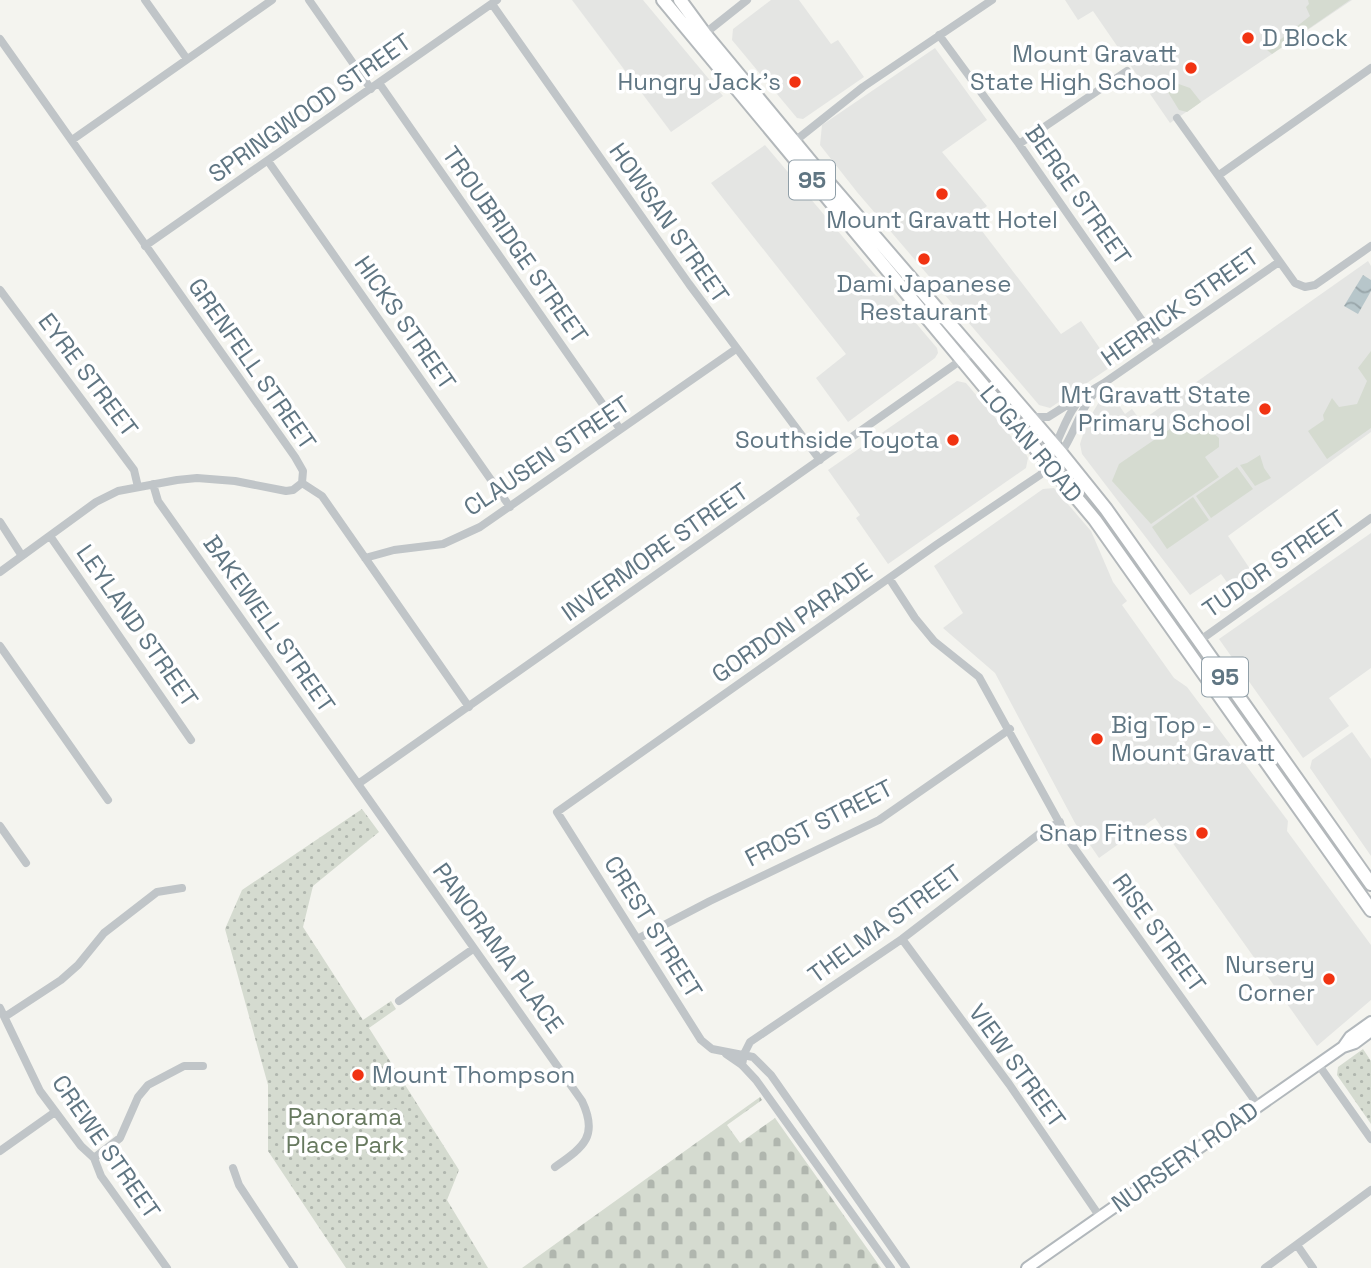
<svg xmlns="http://www.w3.org/2000/svg" width="1371" height="1268" viewBox="0 0 1371 1268" font-family="'Space Grotesk',sans-serif">
	<defs>
		<pattern id="cemetery-stones" width="16" height="16" patternUnits="userSpaceOnUse" patternTransform="scale(1.75)"><rect width="16" height="16" fill="#d5dbd0"/><path d="M2 7V4a2 2 0 0 1 4 0v3zM10 15v-3a2 2 0 0 1 4 0v3z" fill="#b0b6ae"/></pattern>
		<pattern id="park-dots" width="8" height="8" patternUnits="userSpaceOnUse" patternTransform="scale(1.75)"><rect width="8" height="8" fill="#d5dbd0"/><path d="M2 2h.1M6 6h.1" fill="none" stroke="#b0b6ae" stroke-width="1.8" stroke-linecap="round"/></pattern>
		<pattern id="water-waves" width="16" height="10" patternUnits="userSpaceOnUse" patternTransform="scale(1.75)"><rect width="16" height="10" fill="#b7c6ca"/><path d="M0 5q4-4 8 0t8 0" fill="none" stroke="#98a5a9"/></pattern>
	</defs>
	<rect width="100%" height="100%" fill="#f4f4ef"/>
	<!-- built -->
	<path fill="#e4e5e3" d="M 572,0 L 643,0 L 723,96 L 671,132 Z
		M 771,0 L 799,0 L 831,44 L 838,40 L 864,77 L 803,119 L 797,118 L 732,40 L 733,29 Z
		M 1065,0 L 1352,0 L 1170,123 L 1093,11 L 1078,20 Z
		M 935,48 L 987,120 L 942,152 L 987,206 L 972,218 L 1061,334 L 1081,321 L 1112,366 L 1050,408 L 1039,405 L 857,192 L 820,145 L 822,125 Z
		M 765,145 L 937,348 L 938,353 L 935,358 L 848,422 L 816,378 L 846,354 L 711,183 Z
		M 1368,261 L 1371,266 L 1371,432 L 1228,536 L 1260,584 L 1239,599 L 1221,574 L 1190,595 L 1082,454 L 1080,444 L 1087,422 L 1099,402 L 1110,392 L 1125,414 L 1132,409 L 1141,421 Z
		M 957,381 L 966,383 L 1026,454 L 1028,458 L 1026,468 L 888,564 L 856,518 L 860,515 L 828,470 Z
		M 1054,488 L 1091,531 L 1113,582 L 1127,601 L 1122,605 L 1174,678 L 1187,687 L 1288,821 L 1287,831 L 1371,945 L 1371,1000 L 1317,1046 L 1155,818 L 1099,858 L 1075,823 L 995,673 L 943,628 L 963,613 L 934,566 L 1043,489 Z
		M 1371,533 L 1371,668 L 1329,698 L 1349,726 L 1303,758 L 1219,639 Z
		M 1352,732 L 1371,759 L 1371,856 L 1310,768 L 1312,760 Z"/>
	<!-- green -->
	<path fill="#d5dbd0" d="M 1308,0 L 1350,0 L 1272,54 L 1267,50 L 1310,16 L 1306,7 L 1309,4 Z
		M 1173,82 L 1190,88 L 1201,102 L 1187,112 L 1179,110 L 1166,89 Z
		M 1371,351 L 1371,428 L 1327,459 L 1308,431 L 1324,420 L 1323,415 L 1332,398 L 1339,407 L 1357,404 L 1367,381 L 1358,368 Z
		M 1189,420 L 1205,426 L 1219,438 L 1219,447 L 1205,457 L 1219,477 L 1151,524 L 1112,481 L 1119,464 L 1170,429 Z
		M 1260,455 L 1264,468 L 1271,478 L 1255,486 L 1240,465 L 1247,463 Z
		M 1237,467 L 1253,489 L 1211,518 L 1196,496 Z
		M 1193,497 L 1209,520 L 1167,549 L 1152,527 Z"/>
	<!-- cemetery -->
	<path fill="url(#cemetery-stones)" d="M 760,1097 L 762,1100 L 727,1125 L 740,1143 L 775,1118 L 881,1268 L 522,1268 Z"/>
	<!-- park -->
	<path fill="url(#park-dots)" d="M 362,809 L 379,832 L 313,886 L 303,927 L 363,1020 L 391,1001 L 396,1009 L 369,1028 L 459,1170 L 447,1200 L 488,1268 L 346,1268 L 268,1151 L 268,1085 L 225,929 L 242,890 Z
		M 1363,1049 L 1371,1061 L 1371,1124 L 1337,1075 L 1338,1067 Z"/>
	<!-- water -->
	<path fill="url(#water-waves)" d="M 1363,275 L 1371,280 L 1371,291 L 1358,314 L 1344,306 Z"/>
	<g fill="none" stroke-linecap="round" stroke-linejoin="round">
		<defs>
			<path id="secondary" d="M 1343,1047 L 1350,1037 L 1371,1022
				M 1027,1268 L 1343,1047 L 1355,1043 L 1371,1031"/>
			<path id="primary" d="M 663,0 L 1095,520 L 1371,910
				M 680,0 L 705,34 L 816,168 L 1061,453 L 1106,509 L 1371,884"/>
		</defs>
		<!-- secondary casing -->
		<use href="#secondary" stroke="#b2b8bc" stroke-width="14"/>
		<!-- primary casing -->
		<use href="#primary" stroke="#b3b8bb" stroke-width="16"/>
		<!-- street -->
		<path stroke="#c0c5c8" stroke-width="8" d="M 145,0 L 187,59
			M 309,0 L 371,89
			M 492,4 L 689,284 L 820,460
			M 703,35 L 747,0
			M 939,35 L 1019,144 L 1159,345
			M 0,39 L 295,457 L 303,471 L 302,483
			M 379,83 L 620,429
			M 1177,118 L 1295,283 L 1305,287 L 1315,285 L 1371,246
			M 72,140 L 272,0
			M 795,141 L 863,87 L 992,0
			M 1019,144 L 1127,71
			M 268,161 L 510,507
			M 1219,175 L 1371,68
			M 145,246 L 497,0
			M 0,290 L 134,470 L 138,487
			M 1030,417 L 1048,417 L 1075,400
			M 1055,446 C 1070,414 1071,401 1104,383 L 1279,262
			M 1061,453 C 1075,433 1080,408 1097,390
			M 302,483 L 322,496 L 469,707
			M 153,484 L 158,501 L 582,1101 C 599,1137 583,1147 555,1167
			M 0,522 L 22,556
			M 50,536 L 191,740
			M 365,558 L 394,550 L 443,544 L 480,527 L 736,349
			M 0,572 L 96,502 L 118,491 L 177,480 L 197,478 L 235,481 L 286,491 L 293,490 L 302,483
			M 889,578 L 915,618 L 934,641 L 979,677 L 1070,842 L 1258,1105
			M 1199,641 L 1371,518
			M 0,646 L 108,800
			M 358,784 L 974,351
			M 0,826 L 26,863
			M 639,938 L 710,901 L 879,820 L 1010,729
			M 902,939 L 1009,1084 L 1100,1217
			M 399,1001 L 473,949
			M 0,1008 L 40,1091 L 81,1146 L 94,1158 L 101,1176 L 167,1268
			M 6,1016 L 61,980 L 78,965 L 104,933 L 157,892 L 182,888
			M 726,1054 L 742,1065 L 756,1080 L 891,1268
			M 1318,1064 L 1371,1139
			M 742,1065 L 744,1054 L 750,1042 L 902,939 L 1043,831 L 1060,822
			M 0,1151 L 55,1112
			M 94,1158 L 120,1138 L 138,1097 L 148,1085 L 184,1066 L 203,1066
			M 233,1168 L 239,1185 L 294,1268
			M 1297,1245 L 1313,1268
			M 906,1268 L 771,1075 L 753,1057 L 712,1049 L 701,1040 L 557,812 L 936,545 L 1040,475 L 1050,465
			M 1265,1268 L 1371,1190"/>
		<!-- secondary -->
		<use href="#secondary" stroke="#fff" stroke-width="10"/>
		<!-- primary -->
		<use href="#primary" stroke="#fff" stroke-width="12"/>
	</g>
	<!-- markers -->
	<g fill="#f13312" stroke="#fff" stroke-width="2.5">
		<circle cx="1248" cy="38" r="7"/>
		<circle cx="1191" cy="68" r="7"/>
		<circle cx="795" cy="82" r="7"/>
		<circle cx="942" cy="194" r="7"/>
		<circle cx="924" cy="259" r="7"/>
		<circle cx="1265" cy="409" r="7"/>
		<circle cx="953" cy="440" r="7"/>
		<circle cx="1097" cy="739" r="7"/>
		<circle cx="1202" cy="833" r="7"/>
		<circle cx="1329" cy="979" r="7"/>
		<circle cx="358" cy="1075" r="7"/>
	</g>
	<g text-anchor="middle" stroke-width="7" stroke-linejoin="round" paint-order="stroke">
		<!-- shield labels -->
		<g fill="#fff" stroke="#909fa8" stroke-width="2">
			<rect x="789" y="160.5" width="46" height="39" rx="5"/>
			<rect x="1202" y="657.5" width="46" height="39" rx="5"/>
		</g>
		<g font-size="23" font-weight="bold" fill="#607683">
			<text x="812" y="188">95</text>
			<text x="1225" y="685">95</text>
		</g>
		<!-- poi labels -->
		<g font-size="24" fill="#607683" stroke="#fff" text-anchor="end">
			<text x="1262" y="46" text-anchor="start">D Block</text>
			<text x="1177" y="62">Mount Gravatt<tspan x="1177" dy="28">State High School</tspan></text>
			<text x="781" y="90">Hungry Jack's</text>
			<text x="942" y="228" text-anchor="middle">Mount Gravatt Hotel</text>
			<text x="924" y="292" text-anchor="middle">Dami Japanese<tspan x="924" dy="28">Restaurant</tspan></text>
			<text x="1251" y="403">Mt Gravatt State<tspan x="1251" dy="28">Primary School</tspan></text>
			<text x="939" y="448">Southside Toyota</text>
			<text x="1111" y="733" text-anchor="start">Big Top -<tspan x="1111" dy="28">Mount Gravatt</tspan></text>
			<text x="1188" y="841">Snap Fitness</text>
			<text x="1315" y="973">Nursery<tspan x="1315" dy="28">Corner</tspan></text>
			<text x="372" y="1083" text-anchor="start">Mount Thompson</text>
		</g>
		<!-- street labels -->
		<g font-size="24" fill="#607683" stroke="#fff">
			<text transform="translate(310 108) rotate(-35)" y="8">SPRINGWOOD STREET</text>
			<text transform="translate(1078 195) rotate(55)" y="8">BERGE STREET</text>
			<text transform="translate(669 223) rotate(55)" y="8">HOWSAN STREET</text>
			<text transform="translate(515 245) rotate(55)" y="8">TROUBRIDGE STREET</text>
			<text transform="translate(1180 307) rotate(-35)" y="8">HERRICK STREET</text>
			<text transform="translate(405 323) rotate(55)" y="8">HICKS STREET</text>
			<text transform="translate(252 364) rotate(55)" y="8">GRENFELL STREET</text>
			<text transform="translate(88 375) rotate(53)" y="8">EYRE STREET</text>
			<text transform="translate(1031 444) rotate(50)" y="8">LOGAN ROAD</text>
			<text transform="translate(547 456) rotate(-34)" y="8">CLAUSEN STREET</text>
			<text transform="translate(655 552) rotate(-35)" y="8">INVERMORE STREET</text>
			<text transform="translate(1274 564) rotate(-35)" y="8">TUDOR STREET</text>
			<text transform="translate(792 623) rotate(-35)" y="8">GORDON PARADE</text>
			<text transform="translate(269 624) rotate(55)" y="8">BAKEWELL STREET</text>
			<text transform="translate(137 626) rotate(55)" y="8">LEYLAND STREET</text>
			<text transform="translate(819 823) rotate(-27)" y="8">FROST STREET</text>
			<text transform="translate(885 924) rotate(-36)" y="8">THELMA STREET</text>
			<text transform="translate(653 927) rotate(58)" y="8">CREST STREET</text>
			<text transform="translate(1159 933) rotate(54)" y="8">RISE STREET</text>
			<text transform="translate(498 948) rotate(54)" y="8">PANORAMA PLACE</text>
			<text transform="translate(1017 1066) rotate(54)" y="8">VIEW STREET</text>
			<text transform="translate(106 1147) rotate(55)" y="8">CREWE STREET</text>
			<text transform="translate(1185 1157) rotate(-35)" y="8">NURSERY ROAD</text>
		</g>
		<!-- park labels -->
		<g font-size="24" fill="#67795f" stroke="#fff">
			<text x="345" y="1125">Panorama<tspan x="345" dy="28">Place Park</tspan></text>
		</g>
	</g>
</svg>
